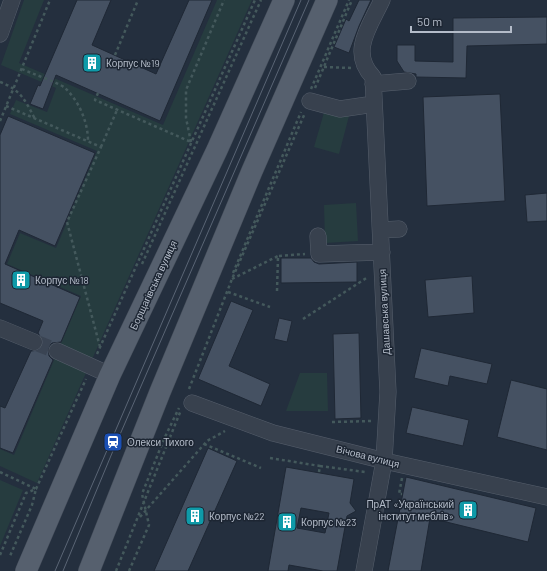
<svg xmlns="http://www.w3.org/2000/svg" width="547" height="571" viewBox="0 0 547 571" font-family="Barlow,sans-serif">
	<rect width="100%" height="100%" fill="#242f3e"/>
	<!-- green -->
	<path fill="#263c3f" d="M 24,0 L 44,0 L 19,63 L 163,125 L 217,0 L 252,0 L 37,483 L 0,466 L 0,449 L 14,455 L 81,296 L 7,264 L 20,233 L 56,248 L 97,151 L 10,114 L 16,100 L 47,112 L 56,88 L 1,65 Z
		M 325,109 L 349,116 L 339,154 L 314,147 Z
		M 356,203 L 358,241 L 325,243 L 324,205 Z
		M 300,373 L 327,373 L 328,411 L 286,411 Z
		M 0,480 L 23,490 L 0,546 Z"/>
	<!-- building -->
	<path fill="#455162" stroke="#1f2835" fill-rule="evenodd" d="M 77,0 L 111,0 L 92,45 L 156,74 L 189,0 L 212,0 L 160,121 L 56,75 L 43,109 L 30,104 L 38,85 L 40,86 Z
		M 359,0 L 371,0 L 359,26 L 349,53 L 334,47 L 346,19 L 349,21 Z
		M 547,17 L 547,44 L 467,46 L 466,78 L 416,77 L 416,74 L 404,72 L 397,61 L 397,45 L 415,45 L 415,61 L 453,62 L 453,18 Z
		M 500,94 L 505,201 L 427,206 L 423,97 Z
		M 8,116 L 95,153 L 55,246 L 19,230 L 5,264 L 80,297 L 61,342 L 52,343 L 48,347 L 49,356 L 53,360 L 13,453 L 0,448 L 0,406 L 5,408 L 31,351 L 39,350 L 43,341 L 38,333 L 43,321 L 0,303 L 0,135 Z
		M 547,193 L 547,221 L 527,222 L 525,195 Z
		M 281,258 L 311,258 L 314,262 L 319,264 L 357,262 L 357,282 L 281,283 Z
		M 472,276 L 474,313 L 428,317 L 425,280 Z
		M 231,301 L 253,310 L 229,366 L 270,384 L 261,406 L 198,379 Z
		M 279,318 L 292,321 L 287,342 L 274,339 Z
		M 359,333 L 361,418 L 335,419 L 333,334 Z
		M 421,348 L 492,364 L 487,384 L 450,376 L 448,386 L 414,378 Z
		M 511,380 L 547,389 L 547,450 L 497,437 Z
		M 412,407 L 469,420 L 463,446 L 406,433 Z
		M 208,448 L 237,461 L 188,571 L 154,571 Z
		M 286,467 L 354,479 L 350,503 L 356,511 L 347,516 L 337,571 L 323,571 L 289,565 L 288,571 L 268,571 ZM 301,508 L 329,513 L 325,533 L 297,528 Z
		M 406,477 L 536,508 L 528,542 L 430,518 L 421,571 L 388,571 Z"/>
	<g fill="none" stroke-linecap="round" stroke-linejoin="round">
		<!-- minor-tunnel -->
		<path stroke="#3a4453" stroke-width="16" stroke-dasharray="16 8" stroke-linecap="butt" d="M 34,342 L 57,351"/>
		<defs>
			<path id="minor" d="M 0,34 L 12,0
				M 373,84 L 408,81
				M 310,101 L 340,109 L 374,104
				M 381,230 L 399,229
				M 318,236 L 319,254 L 382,252
				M 0,328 L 34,342
				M 57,351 L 110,375
				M 192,403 L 273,433 L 389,462 L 547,497
				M 364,571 L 384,461 L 388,392 L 373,77 C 349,52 370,26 382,0"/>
			<path id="major" d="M 26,571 L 110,375 L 217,150 L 284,0
				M 89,571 L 160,392 L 252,171 L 327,0"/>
		</defs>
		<!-- minor casing -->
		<use href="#minor" stroke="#565f6c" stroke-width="17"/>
		<!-- major casing -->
		<use href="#major" stroke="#414a57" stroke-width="22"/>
		<!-- path -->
		<path stroke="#44595c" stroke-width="2.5" stroke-dasharray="3 3" stroke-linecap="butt" d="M 115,55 L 138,0
			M 324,67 L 352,68
			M 22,69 C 32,74 58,82 65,88 C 79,101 88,122 88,141
			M 0,82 C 21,90 25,100 35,119
			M 315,88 L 352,0
			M 311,89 L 349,0
			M 98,93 L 95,100 L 191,142
			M 6,106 L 101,147 L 67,222 L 100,347
			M 0,121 L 50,0
			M 191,142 L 186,118 L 186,90 L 224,0
			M 101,147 L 117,110
			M 142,264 L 261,0
			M 233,273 L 301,112
			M 232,279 L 278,256
			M 277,291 L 278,256 L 305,254
			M 228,292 L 270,307
			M 303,319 L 368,277
			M 97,354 L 255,0
			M 189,389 L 232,279 L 305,113
			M 332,422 L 373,421
			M 204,444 L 261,468
			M 270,458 L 320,466 L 319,472
			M 320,466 L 365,472
			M 0,472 L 36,489 L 32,505 L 10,556
			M 402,478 L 399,494 L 402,494
			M 140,517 L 207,441 L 225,431
			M 0,555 L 26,493 L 36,489 L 86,379
			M 116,571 L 181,410
			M 129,571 L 149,525 L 142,494 L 164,439 L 179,408"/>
		<!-- minor -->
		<use href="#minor" stroke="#38414e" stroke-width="16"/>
		<!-- major -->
		<use href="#major" stroke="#56606e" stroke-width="21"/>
		<!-- tram -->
		<path stroke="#5a6575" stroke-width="1" d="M 55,571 L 301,0
			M 63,571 L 115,446 L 309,0"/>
	</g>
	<!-- icons -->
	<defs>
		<symbol id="building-square" viewBox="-11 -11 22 22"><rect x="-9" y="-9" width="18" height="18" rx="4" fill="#0f9aa8" stroke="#1d2633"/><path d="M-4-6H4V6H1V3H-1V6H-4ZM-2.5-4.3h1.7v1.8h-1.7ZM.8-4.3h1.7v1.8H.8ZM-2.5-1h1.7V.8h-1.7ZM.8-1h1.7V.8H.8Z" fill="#fff"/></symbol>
		<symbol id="station-square" viewBox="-11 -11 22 22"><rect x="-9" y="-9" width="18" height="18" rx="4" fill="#1a4fb4" stroke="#1d2633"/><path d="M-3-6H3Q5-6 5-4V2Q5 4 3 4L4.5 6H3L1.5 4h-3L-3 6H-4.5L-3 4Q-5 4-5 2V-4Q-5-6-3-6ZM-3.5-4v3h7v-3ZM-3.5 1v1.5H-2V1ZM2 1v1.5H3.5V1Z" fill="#fff"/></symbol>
	</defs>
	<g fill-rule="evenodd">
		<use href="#building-square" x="81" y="52" width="22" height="22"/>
		<use href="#building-square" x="10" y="269" width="22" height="22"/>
		<use href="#station-square" x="102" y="431" width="22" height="22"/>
		<use href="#building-square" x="457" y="499" width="22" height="22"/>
		<use href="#building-square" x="184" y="505" width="22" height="22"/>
		<use href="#building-square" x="276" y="511" width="22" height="22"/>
	</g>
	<g text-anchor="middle" stroke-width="3" stroke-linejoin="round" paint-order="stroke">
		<!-- poi labels -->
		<g font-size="10" fill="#b4bcc9" stroke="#1d2633" text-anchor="start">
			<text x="106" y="67">Корпус №19</text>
			<text x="35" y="284">Корпус №18</text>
			<text x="127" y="446">Олекси Тихого</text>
			<text x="454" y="508" text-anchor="end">ПрАТ «Український<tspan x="454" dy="12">інститут меблів»</tspan></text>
			<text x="209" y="520">Корпус №22</text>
			<text x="301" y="526">Корпус №23</text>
		</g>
		<!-- street labels -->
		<g font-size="10" fill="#b4bcc9" stroke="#1d2633">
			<text transform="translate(153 285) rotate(-65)" y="4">Борщагівська вулиця</text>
			<text transform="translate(384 312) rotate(-93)" y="4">Дашавська вулиця</text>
			<text transform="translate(368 456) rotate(14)" y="4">Вічова вулиця</text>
		</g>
	</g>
	<!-- scale -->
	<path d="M411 26v6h100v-6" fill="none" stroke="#b4bcc9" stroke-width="2"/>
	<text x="417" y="26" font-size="12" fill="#b4bcc9" stroke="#1d2633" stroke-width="3" paint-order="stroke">50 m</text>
</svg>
